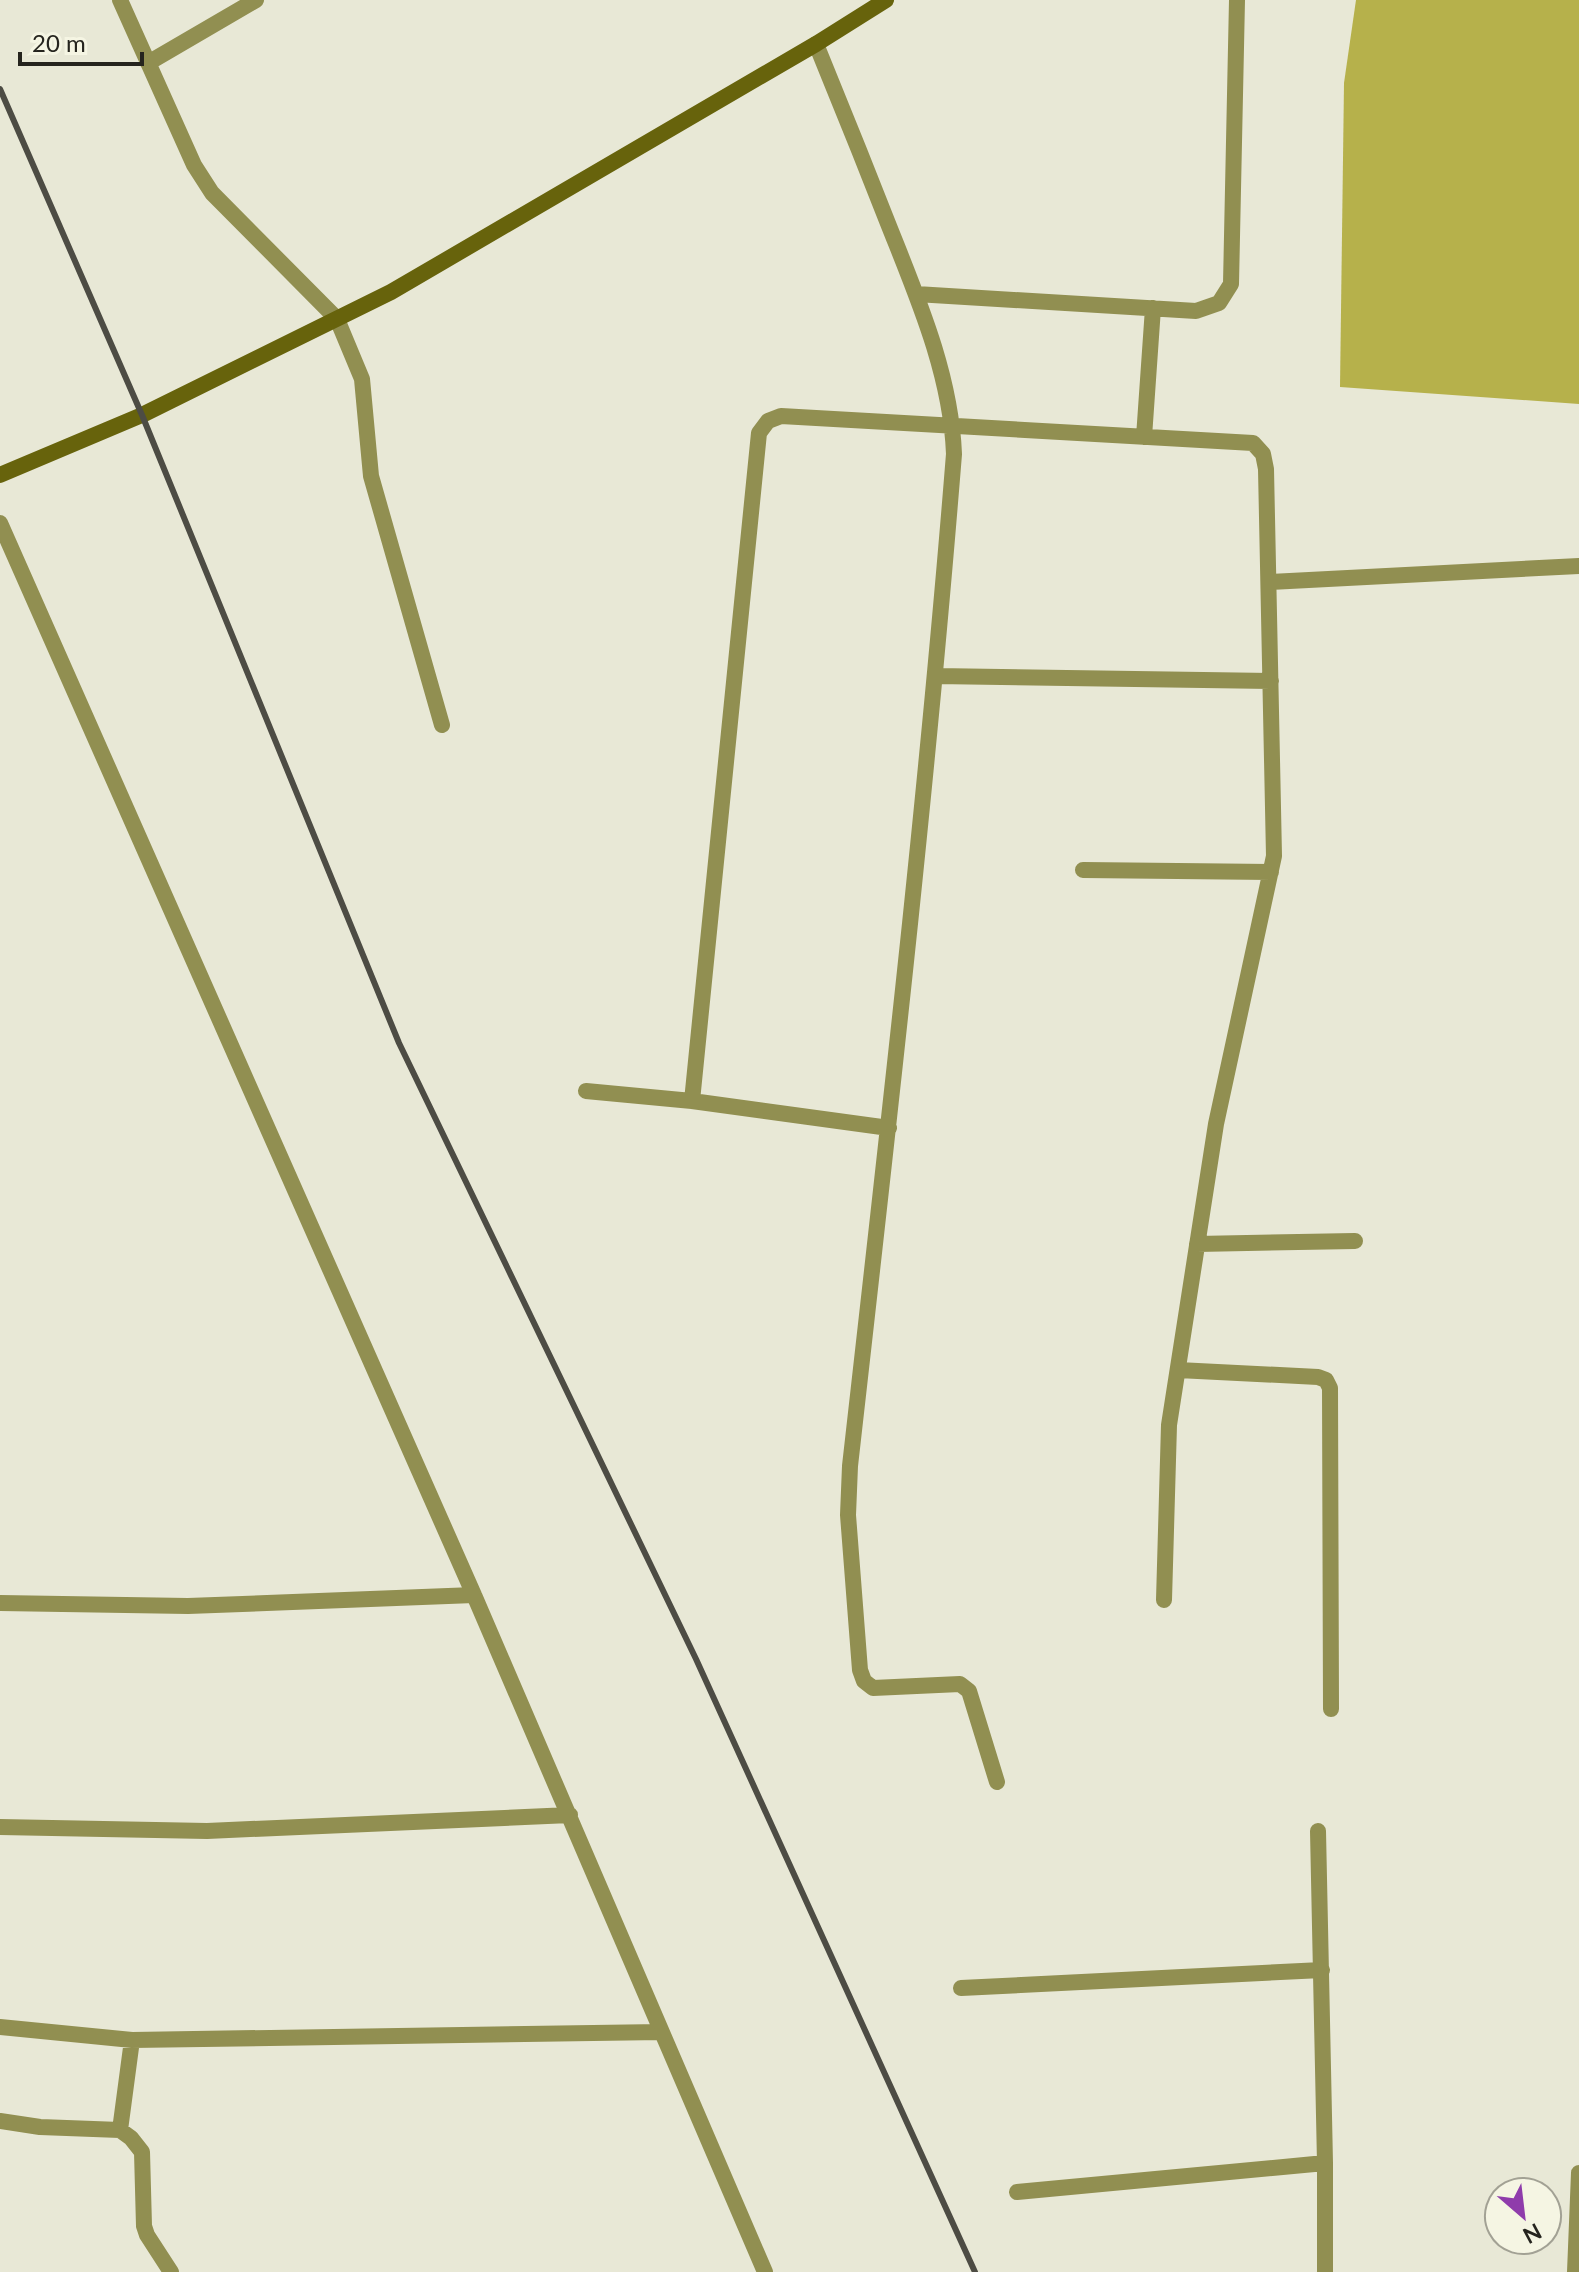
<svg xmlns="http://www.w3.org/2000/svg" width="1579" height="2272" viewBox="0 0 1579 2272" font-family="Lato,sans-serif">
	<rect width="100%" height="100%" fill="#e8e8d6"/>
	<!-- water -->
	<path fill="#b6b14b" d="M 1356,0 L 1579,0 L 1579,404 L 1340,387 L 1344,83 Z"/>
	<g fill="none" stroke-linecap="round" stroke-linejoin="round">
		<!-- street -->
		<path stroke="#918f51" stroke-width="16" d="M 120,0 L 194,165 L 212,193 L 337,319 L 362,379 L 371,476 L 442,725
			M 816,44 C 841,105 865,165 889,226 C 918,299 951,375 954,454 C 927,792 888,1129 850,1466 L 848,1515 L 860,1670 L 864,1681 L 873,1688 L 960,1684 L 969,1691 L 997,1782
			M 148,63 L 256,0
			M 916,294 L 1196,311 L 1219,303 L 1231,284 L 1237,0
			M 1144,437 L 1153,308
			M 0,523 L 474,1595 L 765,2272
			M 1270,582 L 1579,566
			M 936,676 L 1271,681
			M 1083,870 L 1271,872
			M 586,1091 L 692,1101 L 889,1128
			M 692,1101 L 759,433 L 768,421 L 781,416 L 1253,443 L 1263,454 L 1266,469 L 1274,856 L 1216,1124 L 1169,1425 L 1164,1600
			M 1197,1244 L 1355,1241
			M 1178,1370 L 1318,1377 L 1326,1380 L 1330,1388 L 1331,1709
			M 0,1603 L 188,1606 L 474,1595
			M 0,1827 L 207,1831 L 570,1815
			M 1318,1831 L 1325,2163 L 1325,2272
			M 961,1988 L 1322,1970
			M 0,2027 L 132,2040 L 661,2032
			M 0,2121 L 40,2127 L 120,2130 L 131,2138 L 142,2152 L 144,2226 L 147,2235 L 171,2272
			M 120,2130 L 132,2040
			M 1017,2192 L 1325,2163
			M 1575,2272 L 1579,2173"/>
		<!-- secondary -->
		<path stroke="#67630c" stroke-width="16" d="M 0,475 L 142,415 L 391,292 L 816,44 L 886,0"/>
		<!-- rail -->
		<path stroke="#4d4c44" stroke-width="6" d="M 0,89 L 142,415 L 399,1043 L 696,1659 L 975,2272"/>
	</g>
	<!-- north arrow -->
	<g transform="translate(1523 2216) rotate(152)"><circle r="38" fill="#f5f5e3" stroke="#a2a194" stroke-width="2"/>
	<path d="M0-6L14 30L0 20L-14 30Z" fill="#8f3cab"/>
	<text y="-12" font-size="22" font-weight="bold" text-anchor="middle" fill="#25241e">N</text>
	</g>
	<!-- scale -->
	<path d="M20 52v12h122v-12" fill="none" stroke="#25241e" stroke-width="4"/>
	<text x="32" y="52" font-size="24" fill="#25241e" stroke="#f5f5e3" stroke-width="6" paint-order="stroke">20 m</text>
</svg>
